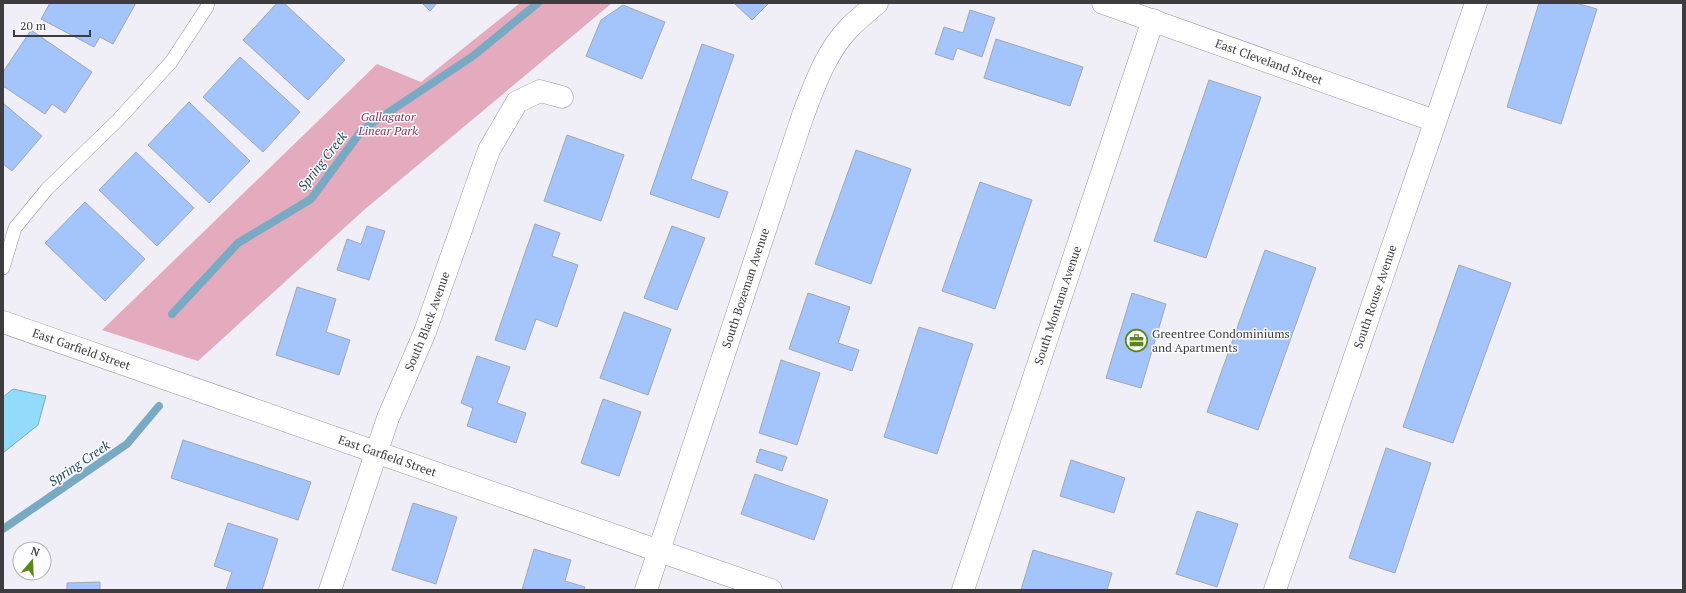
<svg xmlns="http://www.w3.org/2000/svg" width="1686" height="593" viewBox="0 0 1686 593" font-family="'PT Serif',serif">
	<rect width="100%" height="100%" fill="#f0eff7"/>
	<!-- green -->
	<path fill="#e4aabd" d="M 520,3 L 612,3 L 364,210 L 198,361 L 102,330 L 377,64 L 421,82 Z"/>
	<!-- water -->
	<path fill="#92dbfb" stroke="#78abc3" d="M 13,389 L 46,396 L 38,425 L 3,453 L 3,397 Z"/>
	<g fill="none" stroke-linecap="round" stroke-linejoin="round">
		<!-- stream -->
		<path stroke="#78abc3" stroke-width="8" d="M 172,314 L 238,243 L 311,199 L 362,130 L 473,56 L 538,3
			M 3,529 L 127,444 L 159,406"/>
	</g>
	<!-- building -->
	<path fill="#a3c5fb" stroke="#a3a7ae" d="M 50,3 L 136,3 L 113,44 L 100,37 L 94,47 L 41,19 Z
		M 277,3 L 284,3 L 345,60 L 308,100 L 243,40 Z
		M 422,3 L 437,3 L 430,11 Z
		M 734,3 L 769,3 L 752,20 Z
		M 1539,3 L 1576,3 L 1597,9 L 1561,124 L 1507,107 Z
		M 623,5 L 665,22 L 642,79 L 586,56 L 601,20 Z
		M 970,10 L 995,18 L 982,57 L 957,48 L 953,60 L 935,54 L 944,27 L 963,33 Z
		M 31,30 L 92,72 L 65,113 L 52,104 L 45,114 L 3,86 L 3,72 Z
		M 996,39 L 1083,67 L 1070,106 L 984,78 Z
		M 702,44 L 734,55 L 691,179 L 728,192 L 719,218 L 650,194 Z
		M 240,57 L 300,112 L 263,152 L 203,97 Z
		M 1209,80 L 1261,97 L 1206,258 L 1154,241 Z
		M 189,102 L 250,161 L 209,203 L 148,145 Z
		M 3,103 L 42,136 L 12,171 L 3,164 Z
		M 567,135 L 624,155 L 601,221 L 544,201 Z
		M 856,150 L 911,169 L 871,284 L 815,264 Z
		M 136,152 L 194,208 L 157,246 L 99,190 Z
		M 980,182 L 1032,200 L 995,309 L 942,291 Z
		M 85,202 L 145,259 L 105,301 L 45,243 Z
		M 535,224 L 560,233 L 552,256 L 578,265 L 557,327 L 536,319 L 525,350 L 495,340 Z
		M 367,226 L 385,231 L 369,280 L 337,270 L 347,239 L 361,244 Z
		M 672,226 L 705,238 L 677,310 L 644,298 Z
		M 1265,250 L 1316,268 L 1258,430 L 1207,412 Z
		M 1459,265 L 1511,283 L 1453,443 L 1403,427 Z
		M 297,287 L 336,299 L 326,332 L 350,340 L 339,375 L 276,355 Z
		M 808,293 L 850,307 L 838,343 L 859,350 L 852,371 L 789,349 Z
		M 1132,293 L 1166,304 L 1141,388 L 1106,378 Z
		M 624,312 L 671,329 L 648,395 L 600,378 Z
		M 919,327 L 973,344 L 937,454 L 884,437 Z
		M 477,356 L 510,367 L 497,403 L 526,413 L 516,443 L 467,426 L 473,408 L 461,403 Z
		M 781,360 L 820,373 L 797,445 L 759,433 Z
		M 603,399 L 641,412 L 619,476 L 581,463 Z
		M 183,440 L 311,482 L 298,520 L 171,478 Z
		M 1386,448 L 1431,463 L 1395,573 L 1349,558 Z
		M 760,449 L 787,457 L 782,471 L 756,462 Z
		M 1071,460 L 1125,478 L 1114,513 L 1060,496 Z
		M 755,474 L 828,500 L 814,540 L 741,514 Z
		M 413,503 L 457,517 L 436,584 L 392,570 Z
		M 1197,511 L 1238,524 L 1217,587 L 1176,574 Z
		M 228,523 L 278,539 L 262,590 L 226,590 L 232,572 L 214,566 Z
		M 534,549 L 571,560 L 565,581 L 585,587 L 584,590 L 522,590 Z
		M 1033,550 L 1112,573 L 1107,590 L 1021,590 Z
		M 100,582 L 100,590 L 67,590 L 67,583 Z"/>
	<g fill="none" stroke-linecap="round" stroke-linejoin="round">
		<defs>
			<path id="lane" d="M 3,268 L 15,228 L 47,189 L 118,120 L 171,62 L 207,7 L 208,3"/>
			<g id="street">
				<path id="s1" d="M 1103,3 L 1435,121"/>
				<path id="s2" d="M 3,322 L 771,590"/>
				<path id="s3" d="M 330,590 L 388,418 L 425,332 L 489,150 L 517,102 L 540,91 L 562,97"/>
				<path id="s4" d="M 646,590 L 803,115 C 815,84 826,52 849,28 C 858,19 868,11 877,3"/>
				<path id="s5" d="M 963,590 L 1153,20"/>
				<path id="s6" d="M 1275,590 L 1476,3"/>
			</g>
		</defs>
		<!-- lane casing -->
		<use href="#lane" stroke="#98979f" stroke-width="14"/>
		<!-- street casing -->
		<use href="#street" stroke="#98979f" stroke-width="23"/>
		<!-- lane -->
		<use href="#lane" stroke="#fff" stroke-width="13"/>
		<!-- street -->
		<use href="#street" stroke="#fff" stroke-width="22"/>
	</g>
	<!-- icons -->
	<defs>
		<symbol id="office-ring" viewBox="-11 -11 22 22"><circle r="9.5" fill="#fdfdff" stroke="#5b8715" stroke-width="1.5"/><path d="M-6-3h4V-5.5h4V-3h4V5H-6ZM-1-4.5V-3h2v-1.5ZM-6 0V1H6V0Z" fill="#5b8715"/></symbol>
	</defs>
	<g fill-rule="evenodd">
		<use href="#office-ring" x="1124" y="328" width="25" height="25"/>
	</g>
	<g text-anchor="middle" stroke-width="3" stroke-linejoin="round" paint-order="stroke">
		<!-- street labels -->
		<g font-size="12" fill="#3d3c3f" stroke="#fdfdff">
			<text dy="4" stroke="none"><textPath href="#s1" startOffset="176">East Cleveland Street</textPath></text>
			<text dy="4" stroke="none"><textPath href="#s4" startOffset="318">South Bozeman Avenue</textPath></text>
			<text dy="4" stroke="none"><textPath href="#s6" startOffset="310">South Rouse Avenue</textPath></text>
			<text dy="4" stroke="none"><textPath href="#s5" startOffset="300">South Montana Avenue</textPath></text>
			<text dy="4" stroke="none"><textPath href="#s3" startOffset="286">South Black Avenue</textPath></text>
			<text dy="4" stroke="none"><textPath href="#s2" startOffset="83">East Garfield Street</textPath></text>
			<text dy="4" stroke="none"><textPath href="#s2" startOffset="407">East Garfield Street</textPath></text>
		</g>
		<!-- park labels -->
		<g font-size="12" font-style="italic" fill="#8d2d56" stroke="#fdfdff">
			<text x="388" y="121">Gallagator<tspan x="388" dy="14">Linear Park</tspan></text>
		</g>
		<!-- poi labels -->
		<g font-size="12" fill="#3d3c3f" stroke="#fdfdff" text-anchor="start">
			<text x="1152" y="338">Greentree Condominiums<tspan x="1152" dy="14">and Apartments</tspan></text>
		</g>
		<!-- water labels -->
		<g font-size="13" font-style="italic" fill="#204a5b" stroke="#fdfdff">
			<text transform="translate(322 161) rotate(-52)" y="5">Spring Creek</text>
			<text transform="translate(79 463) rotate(-34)" y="5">Spring Creek</text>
		</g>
	</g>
	<!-- border -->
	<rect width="1686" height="593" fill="none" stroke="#3d3c3f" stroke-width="8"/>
	<!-- north arrow -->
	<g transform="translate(32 561) rotate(19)"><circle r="19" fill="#fdfdff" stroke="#b0b0b2"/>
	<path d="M0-3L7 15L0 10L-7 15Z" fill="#5b8715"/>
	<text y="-6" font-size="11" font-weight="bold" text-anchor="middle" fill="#3d3c3f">N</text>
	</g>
	<!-- scale -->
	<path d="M14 30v6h76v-6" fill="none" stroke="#3d3c3f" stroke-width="2"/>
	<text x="20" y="30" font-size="12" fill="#3d3c3f" stroke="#fdfdff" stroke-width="3" paint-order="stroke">20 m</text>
</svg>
